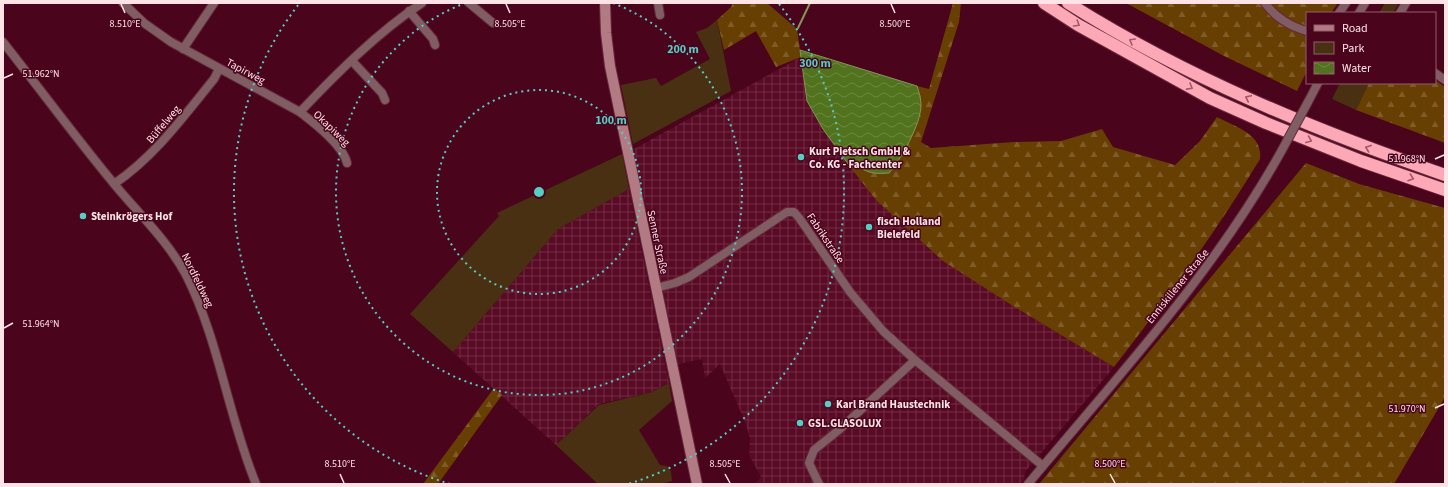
<svg xmlns="http://www.w3.org/2000/svg" width="1448" height="487" viewBox="0 0 1448 487" font-family="'Source Sans 3',sans-serif">
	<defs>
		<pattern id="industrial-grid" width="8" height="8" patternUnits="userSpaceOnUse"><rect width="8" height="8" fill="#590a24"/><path d="M0 4h8M4 0v8" fill="none" stroke="#722e44"/></pattern>
		<pattern id="forest-firs" width="22" height="20" patternUnits="userSpaceOnUse"><rect width="22" height="20" fill="#683f02"/><path d="M5 1l3.5 6h-7zM16 11l3.5 6h-7z" fill="#7f5b27"/></pattern>
		<pattern id="water-waves" width="16" height="10" patternUnits="userSpaceOnUse"><rect width="16" height="10" fill="#52731e"/><path d="M0 5q4-4 8 0t8 0" fill="none" stroke="#6c873f"/></pattern>
	</defs>
	<rect width="100%" height="100%" fill="#4a041c"/>
	<!-- industrial -->
	<path fill="url(#industrial-grid)" d="M 801,57 L 807,102 L 823,129 L 876,200 L 964,273 L 1013,306 L 1114,367 L 1025,472 L 1024,480 L 1020,484 L 755,484 L 761,477 L 749,455 L 750,439 L 746,424 L 720,364 L 705,378 L 702,359 L 678,364 L 634,149 Z
		M 629,189 L 669,383 L 652,392 L 599,404 L 556,445 L 453,352 L 558,229 Z"/>
	<!-- green -->
	<path fill="#493013" d="M 1385,3 L 1399,3 L 1393,13 L 1379,13 Z
		M 717,20 L 731,91 L 633,144 L 621,85 L 656,78 L 661,86 L 710,59 L 696,32 L 707,28 Z
		M 1340,83 L 1369,83 L 1356,110 L 1332,99 Z
		M 622,154 L 629,189 L 558,229 L 453,352 L 410,314 L 499,216 L 497,213 Z
		M 669,383 L 672,401 L 639,430 L 660,465 L 667,466 L 671,471 L 672,481 L 661,484 L 598,484 L 556,445 L 599,405 L 652,392 Z"/>
	<!-- forest -->
	<path fill="url(#forest-firs)" d="M 733,3 L 767,3 L 797,29 L 801,57 L 776,67 L 756,31 L 724,50 L 717,20 L 731,7 Z
		M 953,3 L 961,3 L 959,22 L 921,142 L 931,148 L 1014,142 L 1061,141 L 1102,129 L 1113,147 L 1175,165 L 1200,141 L 1217,117 C 1236,127 1263,134 1260,159 C 1216,232 1166,300 1114,367 L 1013,306 L 943,261 L 876,200 L 851,168 L 921,106 L 917,86 L 929,89 Z
		M 1126,3 L 1338,3 L 1331,13 L 1307,13 L 1307,27 L 1305,27 L 1302,34 L 1307,37 L 1307,71 L 1297,91 L 1224,56 Z
		M 1435,80 L 1445,87 L 1445,143 L 1356,110 L 1369,83 L 1435,83 Z
		M 1306,163 L 1359,184 L 1445,208 L 1445,397 L 1394,484 L 1039,484 Z
		M 494,388 L 502,395 L 438,484 L 423,484 Z"/>
	<!-- water -->
	<path fill="url(#water-waves)" stroke="#86955a" d="M 800,50 L 917,86 C 919,92 921,99 921,105 C 921,124 901,159 889,173 C 877,174 866,174 857,164 L 851,168 L 823,129 L 807,101 Z"/>
	<g fill="none" stroke-linecap="round" stroke-linejoin="round">
		<!-- stream -->
		<path stroke="#86955a" stroke-width="2" d="M 798,28 L 810,3"/>
		<defs>
			<path id="street" d="M 123,3 L 144,23 L 171,42 L 300,112
				M 469,3 L 493,23
				M 658,3 L 660,15
				M 1265,3 C 1275,17 1291,27 1307,31
				M 409,11 L 433,39 L 435,45
				M 1339,13 L 1346,3
				M 1359,13 L 1365,3
				M 1400,13 L 1406,3
				M 3,42 C 40,89 76,138 115,185 C 139,214 168,241 186,275 C 219,340 228,416 256,484
				M 183,49 L 214,3
				M 352,61 L 382,93 L 385,100
				M 1435,73 L 1445,80
				M 1308,102 L 1318,83
				M 347,163 C 343,145 314,123 300,112 C 336,74 378,32 422,3
				M 114,184 C 155,156 183,117 214,79 L 219,69
				M 656,288 L 675,283 L 689,277 L 787,212 L 794,212 L 800,219 L 850,292 L 883,331 L 915,360 L 1043,466
				M 819,484 L 809,463 L 814,450 L 840,429 L 915,360
				M 1028,484 C 1117,377 1214,273 1282,150"/>
			<path id="secondary" d="M 605,3 L 606,33 L 610,66 L 697,484"/>
			<path id="highway" d="M 1044,3 L 1078,25 L 1210,98 L 1266,123 L 1361,161 L 1445,190
				M 1068,3 C 1185,77 1314,130 1445,175"/>
		</defs>
		<!-- street casing -->
		<use href="#street" stroke="#67283c" stroke-width="10"/>
		<!-- secondary casing -->
		<use href="#secondary" stroke="#67283c" stroke-width="12"/>
		<!-- highway casing -->
		<use href="#highway" stroke="#67283c" stroke-width="14"/>
		<!-- street -->
		<use href="#street" stroke="#7f5d62" stroke-width="8"/>
		<!-- secondary -->
		<use href="#secondary" stroke="#b27b84" stroke-width="10"/>
		<!-- highway -->
		<use href="#highway" stroke="#fda8b6" stroke-width="12"/>
		<defs>
			<path id="street-bridge" d="M 1282,150 L 1308,102"/>
		</defs>
		<!-- street-bridge casing -->
		<use href="#street-bridge" stroke="#67283c" stroke-width="10" stroke-linecap="butt"/>
		<!-- street-bridge -->
		<use href="#street-bridge" stroke="#7f5d62" stroke-width="8"/>
	</g>
	<!-- one-way arrows -->
	<defs><path id="oneway-chevron" d="M-2-3.5L2.5 0L-2 3.5" fill="none" stroke-width="1.6" stroke-linecap="round" stroke-linejoin="round"/></defs>
	<g stroke="#a45669">
		<use href="#oneway-chevron" transform="translate(1077 24) rotate(31)"/>
		<use href="#oneway-chevron" transform="translate(1132 41) rotate(-150)"/>
		<use href="#oneway-chevron" transform="translate(1190 87) rotate(29)"/>
		<use href="#oneway-chevron" transform="translate(1248 98) rotate(-155)"/>
		<use href="#oneway-chevron" transform="translate(1309 140) rotate(22)"/>
		<use href="#oneway-chevron" transform="translate(1368 148) rotate(-160)"/>
		<use href="#oneway-chevron" transform="translate(1411 178) rotate(19)"/>
	</g>
	<!-- ticks -->
	<path fill="none" stroke="#fee3e7" stroke-width="1.5" d="M 121,4 L 125,13M 506,4 L 510,13M 891,4 L 895,13M 4,78 L 13,74M 1435,159 L 1444,155M 4,328 L 13,323M 1435,408 L 1444,404M 340,474 L 344,483M 725,474 L 730,483M 1110,474 L 1115,483"/>
	<!-- distance rings -->
	<g fill="none" stroke="#55cec5" stroke-width="2" stroke-dasharray="2 4">
		<circle cx="539" cy="192" r="102"/>
		<path d="M613 3A203 203 0 1 1 465 3"/>
		<path d="M450 484A305 305 0 0 1 299 4M779 4A305 305 0 0 1 628 484"/>
	</g>
	<!-- markers -->
	<g fill="#55cec5" stroke="#4a041c" stroke-width="1.5">
		<circle cx="801" cy="157" r="4"/>
		<circle cx="83" cy="216" r="4"/>
		<circle cx="869" cy="227" r="4"/>
		<circle cx="828" cy="404" r="4"/>
		<circle cx="800" cy="423" r="4"/>
	</g>
	<g text-anchor="middle" stroke-width="3" stroke-linejoin="round" paint-order="stroke">
		<!-- street labels -->
		<g font-size="11" fill="#fee3e7" stroke="#4a041c">
			<text transform="translate(246 71) rotate(28)" y="4">Tapirweg</text>
			<text transform="translate(163 124) rotate(-50)" y="4">Büffelweg</text>
			<text transform="translate(332 128) rotate(44)" y="4">Okapiweg</text>
			<text transform="translate(826 238) rotate(56)" y="4">Fabrikstraße</text>
			<text transform="translate(658 242) rotate(78)" y="4">Senner Straße</text>
			<text transform="translate(198 280) rotate(64)" y="4">Nordfeldweg</text>
			<text transform="translate(1177 286) rotate(-51)" y="4">Enniskillener Straße</text>
		</g>
		<!-- poi labels -->
		<g font-size="11" font-weight="bold" fill="#fee3e7" stroke="#4a041c" text-anchor="start">
			<text x="809" y="155">Kurt Pietsch GmbH &amp;<tspan x="809" dy="13">Co. KG - Fachcenter</tspan></text>
			<text x="91" y="220">Steinkrögers Hof</text>
			<text x="877" y="225">fisch Holland<tspan x="877" dy="13">Bielefeld</tspan></text>
			<text x="836" y="408">Karl Brand Haustechnik</text>
			<text x="808" y="427">GSL.GLASOLUX</text>
		</g>
	</g>
	<g font-size="10" text-anchor="middle" fill="#fee3e7" stroke="#4a041c" stroke-width="3" stroke-linejoin="round" paint-order="stroke">
		<text x="125" y="27">8.510°E</text>
		<text x="510" y="27">8.505°E</text>
		<text x="895" y="27">8.500°E</text>
		<text x="41" y="77">51.962°N</text>
		<text x="1407" y="162">51.968°N</text>
		<text x="41" y="327">51.964°N</text>
		<text x="1407" y="412">51.970°N</text>
		<text x="340" y="467">8.510°E</text>
		<text x="725" y="467">8.505°E</text>
		<text x="1110" y="467">8.500°E</text>
	</g>
	<circle cx="539" cy="192" r="6" fill="#55cec5" stroke="#4a041c" stroke-width="2"/>
	<g font-size="12" text-anchor="middle" font-weight="bold" fill="#55cec5" stroke="#4a041c" stroke-width="3" stroke-linejoin="round" paint-order="stroke">
		<text x="683" y="53">200 m</text>
		<text x="815" y="67">300 m</text>
		<text x="611" y="124">100 m</text>
	</g>
	<!-- border -->
	<rect width="1448" height="487" fill="none" stroke="#fee3e7" stroke-width="8"/>
	<!-- legend -->
	<rect x="1306" y="12" width="130" height="72" fill="#4a041c" stroke="#925d6d"/>
	<rect x="1314" y="25" width="20" height="6" fill="#b27b84" stroke="#925d6d"/>
	<text x="1342" y="32" font-size="12" fill="#fee3e7">Road</text>
	<rect x="1314" y="42" width="20" height="12" fill="#493013" stroke="#925d6d"/>
	<text x="1342" y="52" font-size="12" fill="#fee3e7">Park</text>
	<rect x="1314" y="62" width="20" height="12" fill="url(#water-waves)" stroke="#925d6d"/>
	<text x="1342" y="72" font-size="12" fill="#fee3e7">Water</text>
</svg>
